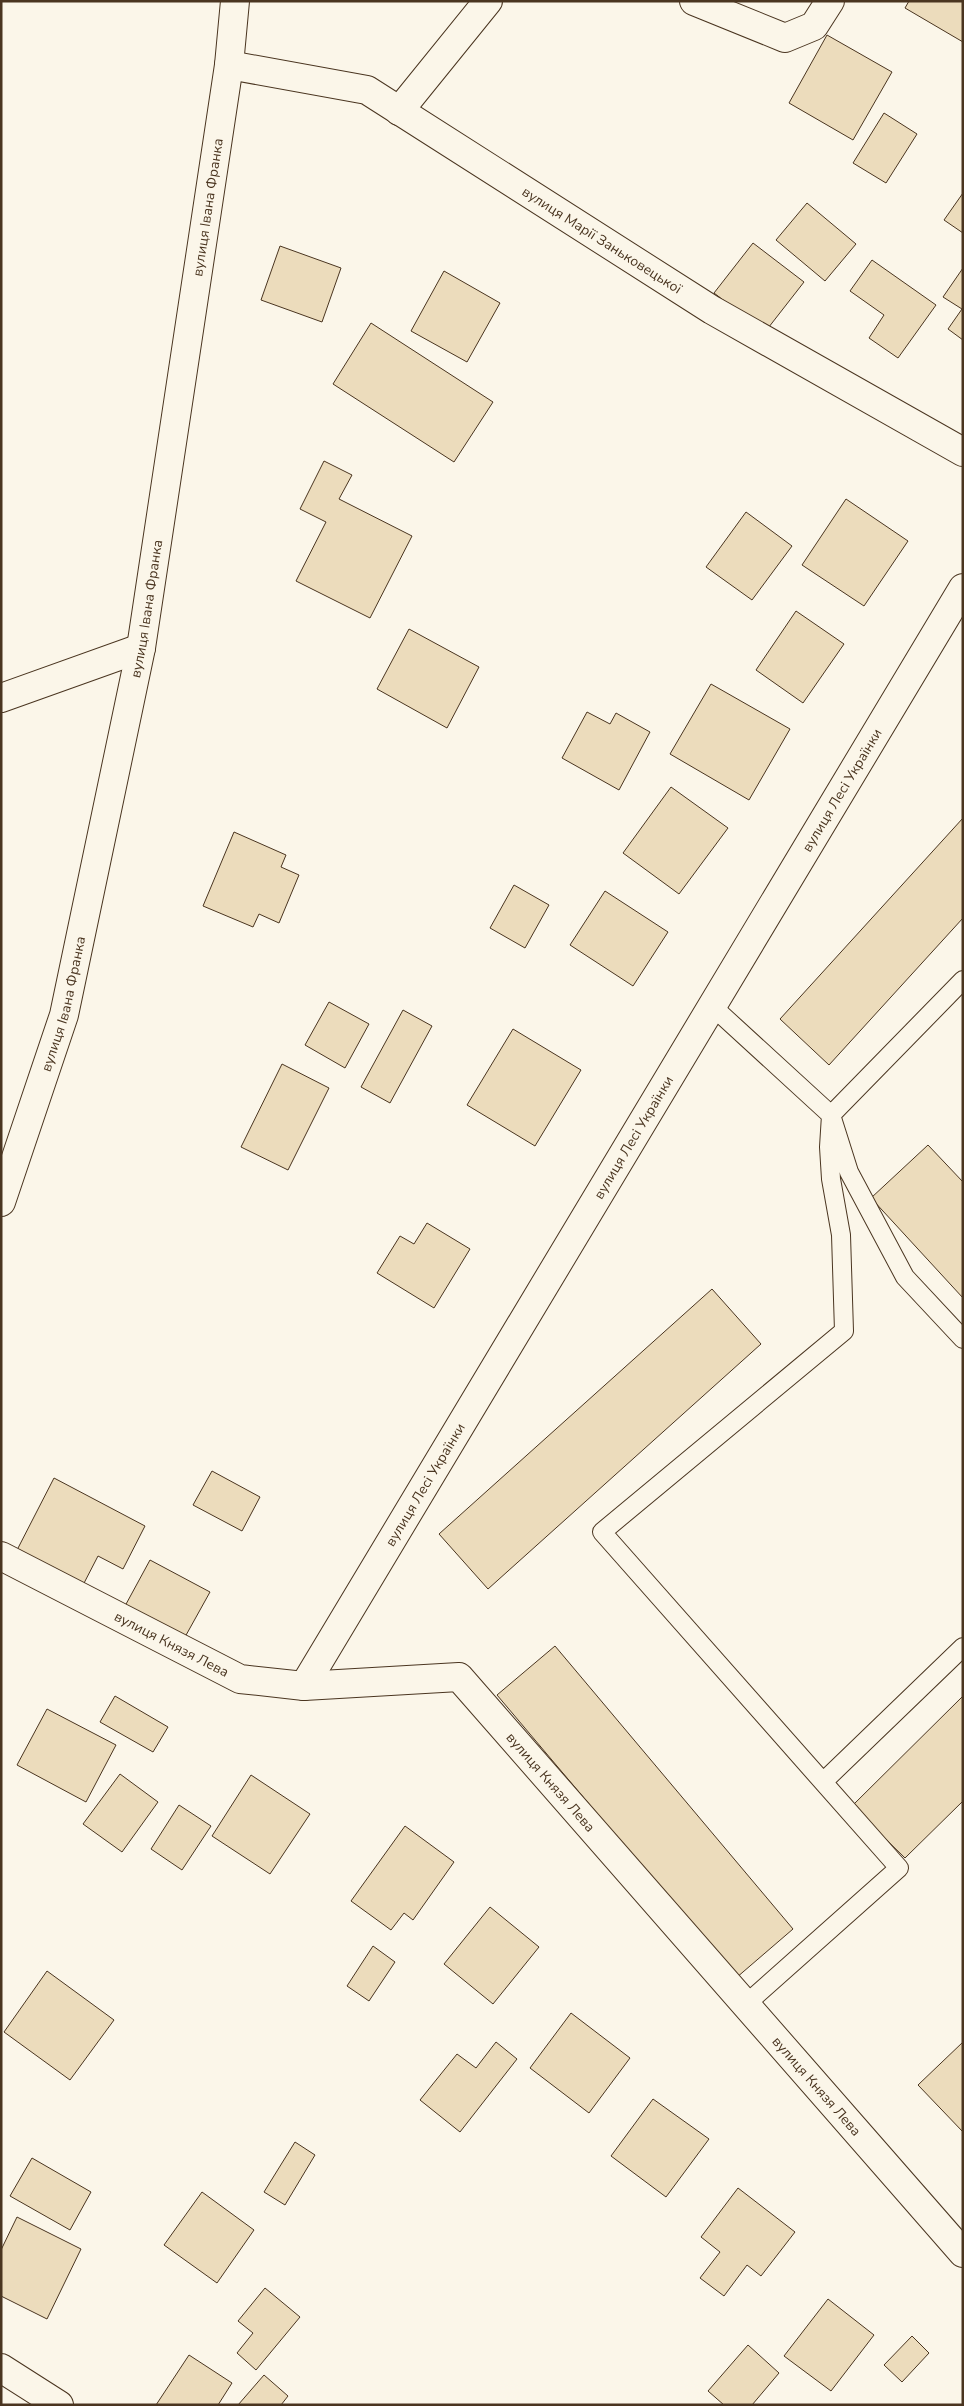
<svg xmlns="http://www.w3.org/2000/svg" width="964" height="2406" viewBox="0 0 964 2406" font-family="'Nunito Sans',sans-serif">
	<rect width="100%" height="100%" fill="#fbf6e9"/>
	<!-- building -->
	<path fill="#ecdcbc" stroke="#4a3520" d="M 909,1 L 963,1 L 963,42 L 905,8 Z
		M 827,35 L 892,72 L 853,140 L 789,103 Z
		M 884,113 L 917,134 L 886,183 L 853,163 Z
		M 963,193 L 963,233 L 944,220 Z
		M 807,203 L 856,244 L 825,281 L 776,240 Z
		M 753,243 L 804,282 L 765,332 L 714,293 Z
		M 280,246 L 341,268 L 322,322 L 261,300 Z
		M 872,260 L 936,305 L 898,358 L 869,338 L 884,315 L 850,291 Z
		M 963,268 L 963,340 L 948,329 L 962,309 L 943,297 Z
		M 444,271 L 500,303 L 467,362 L 411,331 Z
		M 371,323 L 493,402 L 454,462 L 333,384 Z
		M 324,461 L 352,475 L 339,499 L 412,536 L 370,618 L 296,581 L 326,522 L 300,509 Z
		M 846,499 L 908,541 L 864,606 L 802,565 Z
		M 746,512 L 792,546 L 752,600 L 706,567 Z
		M 796,611 L 844,644 L 803,703 L 756,670 Z
		M 409,629 L 479,667 L 447,728 L 377,689 Z
		M 711,684 L 790,729 L 749,800 L 670,754 Z
		M 587,712 L 610,724 L 616,713 L 650,732 L 619,790 L 562,758 Z
		M 671,787 L 728,828 L 679,894 L 623,853 Z
		M 963,818 L 963,918 L 829,1065 L 780,1019 Z
		M 234,832 L 286,855 L 281,867 L 299,875 L 279,923 L 259,914 L 253,927 L 203,906 Z
		M 514,885 L 549,905 L 525,948 L 490,928 Z
		M 605,891 L 668,932 L 633,986 L 570,945 Z
		M 329,1002 L 369,1024 L 345,1068 L 305,1045 Z
		M 403,1010 L 432,1026 L 390,1103 L 361,1087 Z
		M 513,1029 L 581,1070 L 535,1146 L 467,1105 Z
		M 282,1064 L 329,1088 L 288,1170 L 241,1147 Z
		M 928,1145 L 963,1182 L 963,1298 L 871,1198 Z
		M 427,1223 L 470,1249 L 434,1308 L 377,1273 L 400,1236 L 414,1244 Z
		M 712,1289 L 761,1344 L 488,1589 L 439,1534 Z
		M 212,1471 L 260,1497 L 242,1531 L 193,1505 Z
		M 54,1478 L 145,1526 L 123,1569 L 98,1556 L 82,1587 L 16,1552 Z
		M 150,1560 L 210,1592 L 185,1637 L 125,1606 Z
		M 555,1646 L 793,1929 L 736,1978 L 497,1695 Z
		M 115,1696 L 168,1727 L 153,1752 L 100,1722 Z
		M 963,1696 L 963,1801 L 905,1858 L 852,1806 Z
		M 47,1709 L 116,1745 L 86,1802 L 17,1765 Z
		M 120,1774 L 158,1802 L 122,1852 L 83,1824 Z
		M 251,1775 L 310,1814 L 270,1874 L 212,1836 Z
		M 179,1805 L 211,1826 L 182,1870 L 151,1849 Z
		M 405,1826 L 454,1862 L 413,1920 L 404,1913 L 391,1930 L 351,1901 Z
		M 490,1907 L 539,1947 L 493,2004 L 444,1964 Z
		M 373,1946 L 395,1962 L 369,2001 L 347,1986 Z
		M 47,1971 L 114,2020 L 70,2080 L 4,2032 Z
		M 571,2013 L 630,2058 L 589,2113 L 530,2068 Z
		M 496,2042 L 517,2059 L 460,2132 L 420,2100 L 457,2054 L 476,2068 Z
		M 963,2042 L 963,2132 L 918,2085 Z
		M 653,2099 L 709,2139 L 666,2197 L 611,2156 Z
		M 295,2142 L 315,2155 L 285,2205 L 264,2192 Z
		M 32,2158 L 91,2192 L 70,2230 L 10,2196 Z
		M 738,2188 L 795,2232 L 761,2276 L 747,2265 L 724,2296 L 700,2278 L 720,2252 L 701,2237 Z
		M 202,2192 L 254,2230 L 217,2283 L 164,2245 Z
		M 17,2217 L 81,2249 L 47,2319 L 1,2296 L 1,2250 Z
		M 265,2288 L 300,2317 L 256,2370 L 237,2353 L 253,2333 L 238,2321 Z
		M 828,2299 L 874,2335 L 831,2391 L 784,2356 Z
		M 912,2336 L 929,2353 L 902,2382 L 884,2365 Z
		M 748,2345 L 779,2373 L 752,2405 L 724,2405 L 708,2391 Z
		M 189,2355 L 232,2383 L 218,2405 L 156,2405 Z
		M 264,2375 L 288,2396 L 281,2405 L 238,2405 Z"/>
	<g fill="none" stroke-linecap="round" stroke-linejoin="round">
		<defs>
			<path id="lane" d="M 712,1006 L 831,1115 L 849,1172 L 905,1277 L 963,1339
				M 824,1781 L 963,1647
				M 745,2005 L 899,1868 L 602,1532 L 844,1331 L 841,1235 L 831,1179 L 829,1147 L 831,1115 L 963,980"/>
			<g id="street">
				<path d="M 694,1 L 785,38 L 814,26 L 830,1"/>
				<path id="s1" d="M 229,65 L 367,90 L 712,310 L 963,452"/>
				<path d="M 399,111 L 488,1"/>
				<path d="M 1,698 L 141,648"/>
				<path id="s2" d="M 1,1556 L 240,1679 L 304,1686 L 459,1677 L 963,2253"/>
				<path id="s3" d="M 304,1686 L 963,588"/>
			</g>
			<g id="secondary">
				<path id="s4" d="M 1,1202 L 64,1015 L 141,648 L 229,65 L 235,1"/>
				<path d="M 1,2368 L 59,2405"/>
			</g>
		</defs>
		<!-- lane casing -->
		<use href="#lane" stroke="#4a3520" stroke-width="20"/>
		<!-- street casing -->
		<use href="#street" stroke="#4a3520" stroke-width="30"/>
		<!-- secondary casing -->
		<use href="#secondary" stroke="#4a3520" stroke-width="30"/>
		<!-- lane -->
		<use href="#lane" stroke="#fbf6e9" stroke-width="18"/>
		<!-- street -->
		<use href="#street" stroke="#fbf6e9" stroke-width="28"/>
		<!-- secondary -->
		<use href="#secondary" stroke="#fbf6e9" stroke-width="28"/>
	</g>
	<g text-anchor="middle" stroke-width="4" stroke-linejoin="round" paint-order="stroke">
		<!-- street labels -->
		<g font-size="14" fill="#4a3520" stroke="#fbf6e9">
			<text dy="5" stroke="none"><textPath href="#s4" startOffset="1018">вулиця Івана Франка</textPath></text>
			<text dy="5" stroke="none"><textPath href="#s1" startOffset="419">вулиця Марії Заньковецької</textPath></text>
			<text dy="5" stroke="none"><textPath href="#s4" startOffset="612">вулиця Івана Франка</textPath></text>
			<text dy="5" stroke="none"><textPath href="#s3" startOffset="1045">вулиця Лесі Українки</textPath></text>
			<text dy="5" stroke="none"><textPath href="#s4" startOffset="208">вулиця Івана Франка</textPath></text>
			<text dy="5" stroke="none"><textPath href="#s3" startOffset="640">вулиця Лесі Українки</textPath></text>
			<text dy="5" stroke="none"><textPath href="#s3" startOffset="235">вулиця Лесі Українки</textPath></text>
			<text dy="5" stroke="none"><textPath href="#s2" startOffset="192">вулиця Князя Лева</textPath></text>
			<text dy="5" stroke="none"><textPath href="#s2" startOffset="628">вулиця Князя Лева</textPath></text>
			<text dy="5" stroke="none"><textPath href="#s2" startOffset="1032">вулиця Князя Лева</textPath></text>
		</g>
	</g>
	<!-- border -->
	<rect width="964" height="2406" fill="none" stroke="#4a3520" stroke-width="5"/>
</svg>
